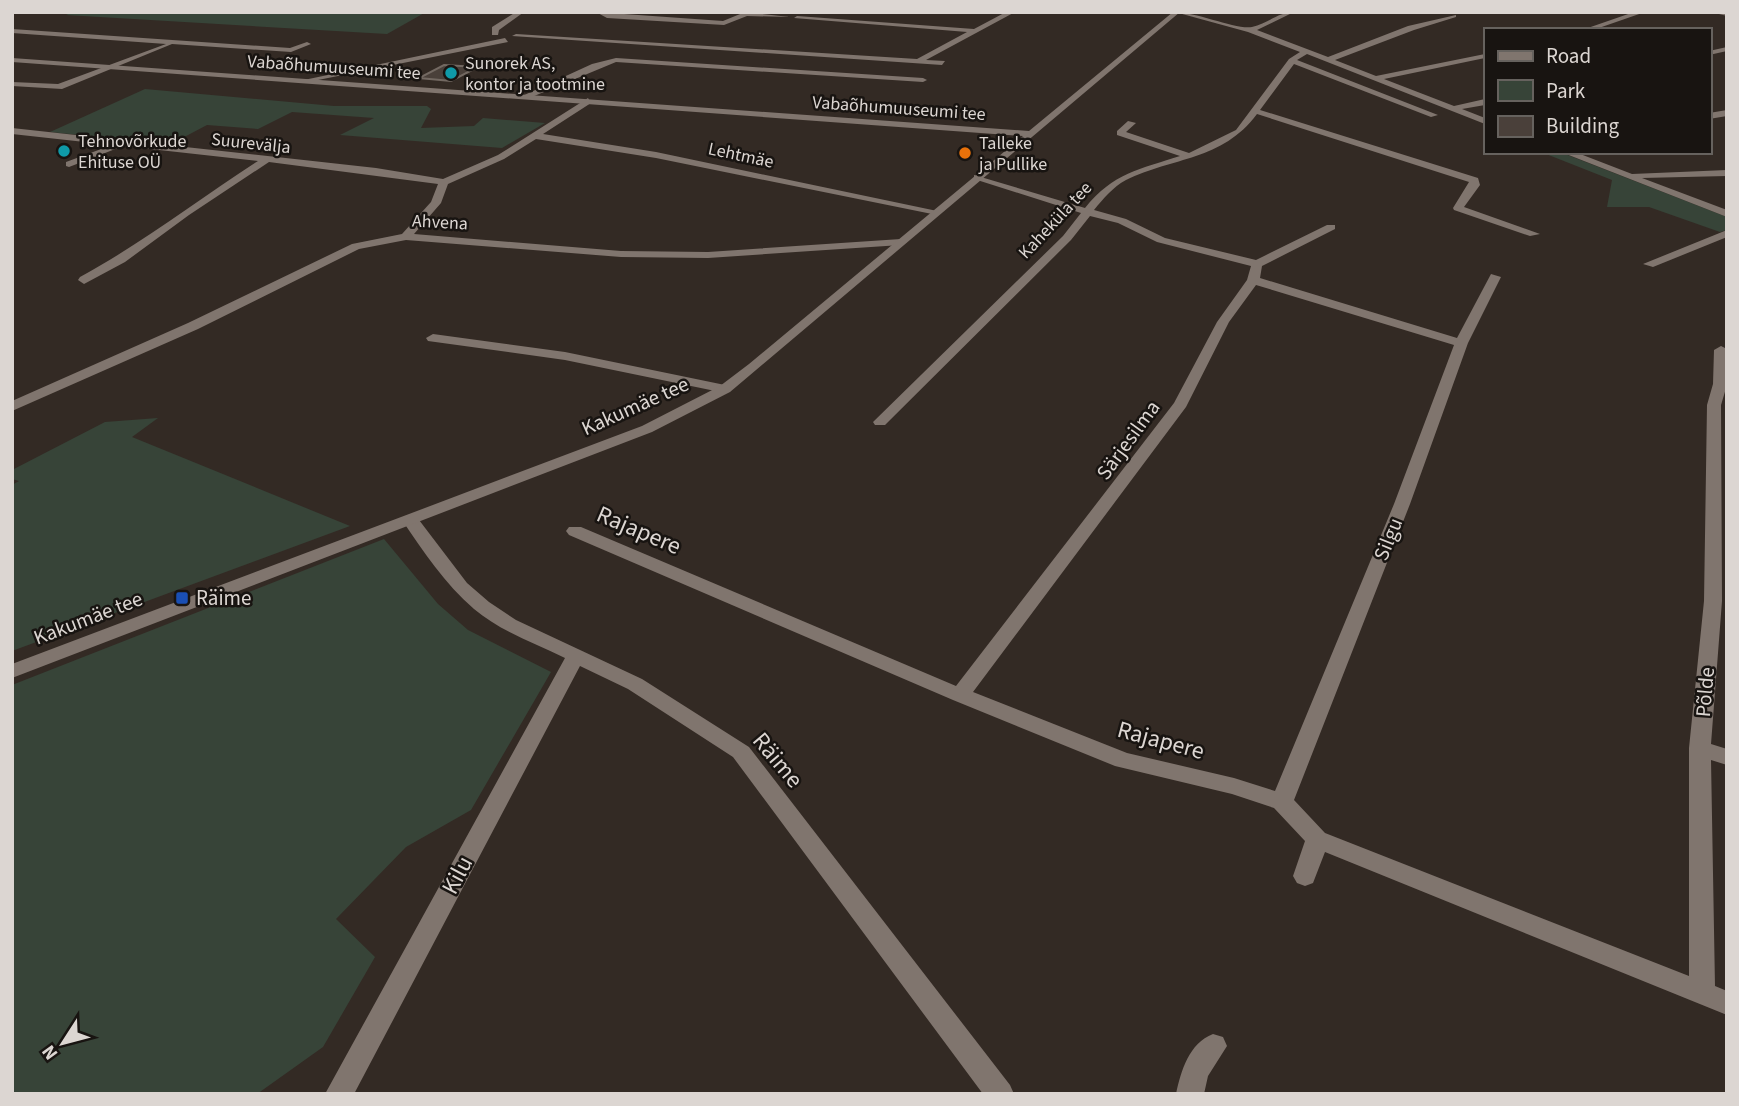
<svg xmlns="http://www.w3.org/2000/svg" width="1739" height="1106" viewBox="0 0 1739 1106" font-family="'Source Sans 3',sans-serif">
	<rect width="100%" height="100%" fill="#332a24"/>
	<!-- green -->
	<path fill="#374438" d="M 73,12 L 426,12 L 387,34 L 66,15 Z
		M 145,89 L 334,106 L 427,106 L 431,109 L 421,128 L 474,126 L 483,118 L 545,123 L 502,148 L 340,135 L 374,118 L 292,112 L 258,129 L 207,125 L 171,144 L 50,132 Z
		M 1541,152 L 1560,152 L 1727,217 L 1727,230 L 1720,232 L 1649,207 L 1607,207 L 1612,180 Z
		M 158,418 L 132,437 L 350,526 L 12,651 L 12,485 L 19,481 L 12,479 L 12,470 L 105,422 Z
		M 384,539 L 438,604 L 468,630 L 551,672 L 471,810 L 406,847 L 336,919 L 375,957 L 323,1047 L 257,1094 L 12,1094 L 12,685 Z"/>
	<!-- building -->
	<path fill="#4a403a" stroke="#736962" stroke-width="2" d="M 444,65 L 478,67 L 451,81 L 419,78 Z"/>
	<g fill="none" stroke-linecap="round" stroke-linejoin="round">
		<!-- minor -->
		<path fill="#80756e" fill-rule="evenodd" d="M 516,12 L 524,12 L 499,30 L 498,35 L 492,35 L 492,27 Z
			M 596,12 L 723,21 L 745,12 L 790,17 L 747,16 L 724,25 L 607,18 Z
			M 1006,12 L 1015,12 L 926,60 L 945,61 L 942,65 L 512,36 L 516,34 L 917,59 L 967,32 L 794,18 L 797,16 L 974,29 Z
			M 1175,12 C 1196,12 1237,30 1252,27 C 1267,24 1278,12 1294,12 L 1257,30 L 1328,57 L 1408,26 L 1456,15 L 1456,17 L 1414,30 L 1335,60 L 1376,76 L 1485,54 L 1485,58 L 1384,79 L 1454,106 L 1485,99 L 1485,105 L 1462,109 L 1485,118 L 1485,124 L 1307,54 L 1297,60 L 1438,115 L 1431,117 L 1294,64 L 1260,110 L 1478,178 L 1480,185 L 1464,207 L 1540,234 L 1530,236 L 1454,210 L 1453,208 L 1469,182 L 1257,114 C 1222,161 1173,157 1126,180 C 1113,187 1103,199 1094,210 L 1126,219 L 1165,238 L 1256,260 L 1327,225 L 1335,225 L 1335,229 L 1262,266 L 1260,278 L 1457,338 L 1491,274 L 1501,277 L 1468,343 L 1410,504 L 1294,800 L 1325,833 L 1689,976 L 1689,748 L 1704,601 L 1707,405 L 1713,384 L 1714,350 L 1721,346 L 1727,349 L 1727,385 L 1721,405 L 1722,601 L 1711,744 L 1727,749 L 1727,765 L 1711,760 L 1715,986 L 1727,991 L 1727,1015 L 1325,852 L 1313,883 L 1305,886 L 1297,883 L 1293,876 L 1305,841 L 1274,808 L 1232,794 L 1115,766 L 953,700 L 569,535 L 566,531 L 569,527 L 581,527 L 956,686 L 1174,403 L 1217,322 L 1247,280 L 1251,266 L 1157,242 L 1118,223 L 1090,216 L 1071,240 L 885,425 L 875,425 L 873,422 L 1063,236 L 1081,213 L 974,179 L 974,175 L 1085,208 C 1113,173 1140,169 1180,156 L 1117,135 L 1117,131 L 1128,121 L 1136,123 L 1126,132 L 1189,153 L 1236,130 L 1289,59 L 1300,52 L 1248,32 ZM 1256,285 L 1454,345 L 1394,504 L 1275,791 L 1234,778 L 1127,753 L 973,692 L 1186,407 L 1229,322 Z
			M 1634,12 L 1645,12 L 1593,30 L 1582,30 Z
			M 1714,12 L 1727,12 L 1727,16 L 1715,13 Z
			M 12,29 L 290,48 L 307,42 L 311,44 L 291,52 L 172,44 L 62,89 L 12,86 L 12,82 L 58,84 L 166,44 L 12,33 Z
			M 505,38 L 508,42 L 303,83 L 299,81 Z
			M 1727,47 L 1727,51 L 1709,55 L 1709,51 Z
			M 616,58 L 923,78 L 927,80 L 923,82 L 616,62 L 527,99 L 520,97 L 592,64 Z
			M 588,98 L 591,103 L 543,134 L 656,152 L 942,212 L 937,215 L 656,158 L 536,139 L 504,159 L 448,184 L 441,203 L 414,234 L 621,251 L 708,252 L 901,239 L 907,242 L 901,245 L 708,258 L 621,257 L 406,240 L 359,249 L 198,329 L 12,411 L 12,401 L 188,323 L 352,244 L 402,234 L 431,202 L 438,184 L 269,162 L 189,215 L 125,262 L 84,284 L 78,280 L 80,277 C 141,244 199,199 258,161 L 123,146 L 69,167 L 66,166 L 66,162 L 112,145 L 12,134 L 12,128 L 376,168 L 443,179 L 498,155 Z
			M 1727,110 L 1727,116 L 1709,119 L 1709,113 Z
			M 1561,152 L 1575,152 L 1632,174 L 1727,170 L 1727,176 L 1642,178 L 1727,210 L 1727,217 Z
			M 1727,230 L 1727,237 L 1653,267 L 1643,264 Z
			M 433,334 L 565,352 L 725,385 L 732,389 L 725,393 L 565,360 L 428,341 L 426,338 Z
			M 410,515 L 416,516 L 467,583 L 489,602 L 516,620 L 642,679 L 749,747 L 1010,1085 L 1014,1094 L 983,1094 L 733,757 L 628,689 L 580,666 L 354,1094 L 325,1094 L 565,658 C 534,643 500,631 474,609 C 445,584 423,551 402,520 Z
			M 1213,1034 L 1223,1037 L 1227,1046 L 1208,1076 L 1204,1094 L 1176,1094 C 1181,1071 1189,1043 1213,1034 Z"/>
		<!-- tertiary -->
		<path fill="#80756e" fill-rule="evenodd" d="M 1173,12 L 1180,12 L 730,392 L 652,432 L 12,678 L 12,664 L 642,426 L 720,386 L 749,364 L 1023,136 L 12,62 L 12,58 L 1029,131 Z"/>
	</g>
	<!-- markers -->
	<g fill="#0f9aa8" stroke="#181411" stroke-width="2.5">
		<circle cx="451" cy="73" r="7"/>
		<circle cx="64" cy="151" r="7"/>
	</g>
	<circle fill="#e8710a" stroke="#181411" stroke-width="2.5" cx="965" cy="153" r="7"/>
	<rect fill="#1a4fb4" stroke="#181411" stroke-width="2.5" x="175" y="591" width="14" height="14" rx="3.5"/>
	<g text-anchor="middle" stroke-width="5" stroke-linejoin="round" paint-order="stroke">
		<!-- far-poi labels -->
		<g font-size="18" fill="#dcd6d2" stroke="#181411" text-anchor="start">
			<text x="465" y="69">Sunorek AS,<tspan x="465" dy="21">kontor ja tootmine</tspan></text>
			<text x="78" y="147">Tehnovõrkude<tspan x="78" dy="21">Ehituse OÜ</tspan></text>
			<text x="979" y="149">Talleke<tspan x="979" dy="21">ja Pullike</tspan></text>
		</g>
		<!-- far-street labels -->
		<g font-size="18" fill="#dcd6d2" stroke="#181411">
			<text transform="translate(334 67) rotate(4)" y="6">Vabaõhumuuseumi tee</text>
			<text transform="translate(899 108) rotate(4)" y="6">Vabaõhumuuseumi tee</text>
			<text transform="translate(251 143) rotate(6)" y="6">Suurevälja</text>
			<text transform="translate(741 155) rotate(12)" y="6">Lehtmäe</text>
			<text transform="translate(1055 220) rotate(-47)" y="6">Kaheküla tee</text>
			<text transform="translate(440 222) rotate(3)" y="6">Ahvena</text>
		</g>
		<!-- street labels -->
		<g font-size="21" fill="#dcd6d2" stroke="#181411">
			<text transform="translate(635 406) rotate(-24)" y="7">Kakumäe tee</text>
			<text transform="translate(1128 440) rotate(-54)" y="7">Särjesilma</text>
			<text transform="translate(1388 539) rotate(-68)" y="7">Silgu</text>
			<text transform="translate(88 618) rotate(-21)" y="7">Kakumäe tee</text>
			<text transform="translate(1705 692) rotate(-85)" y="7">Põlde</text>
		</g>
		<!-- poi labels -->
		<g font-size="21" fill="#dcd6d2" stroke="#181411" text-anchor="start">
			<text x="196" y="605">Räime</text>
		</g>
		<!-- near-street labels -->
		<g font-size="24" fill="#dcd6d2" stroke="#181411">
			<text transform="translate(639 530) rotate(23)" y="8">Rajapere</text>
			<text transform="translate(1161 740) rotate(15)" y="8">Rajapere</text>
			<text transform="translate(778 760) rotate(50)" y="8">Räime</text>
			<text transform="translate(457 875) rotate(-62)" y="8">Kilu</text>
		</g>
	</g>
	<!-- border -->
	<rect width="1739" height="1106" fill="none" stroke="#dcd6d2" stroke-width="28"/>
	<!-- legend -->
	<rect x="1484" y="28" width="228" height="126" fill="#181411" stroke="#66625e" stroke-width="2"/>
	<rect x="1498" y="51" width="35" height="10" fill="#80756e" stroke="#66625e" stroke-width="2"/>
	<text x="1546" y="63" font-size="21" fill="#dcd6d2">Road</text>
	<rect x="1498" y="80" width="35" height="21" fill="#374438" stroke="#66625e" stroke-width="2"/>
	<text x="1546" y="98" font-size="21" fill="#dcd6d2">Park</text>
	<rect x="1498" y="116" width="35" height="21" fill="#4a403a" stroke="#66625e" stroke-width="2"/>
	<text x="1546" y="133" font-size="21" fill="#dcd6d2">Building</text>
	<!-- north arrow -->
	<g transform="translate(63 1043) rotate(234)" stroke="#181411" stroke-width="5" paint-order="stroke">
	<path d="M0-5L12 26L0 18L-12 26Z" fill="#dcd6d2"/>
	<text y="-10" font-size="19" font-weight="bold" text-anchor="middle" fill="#dcd6d2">N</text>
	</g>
</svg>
